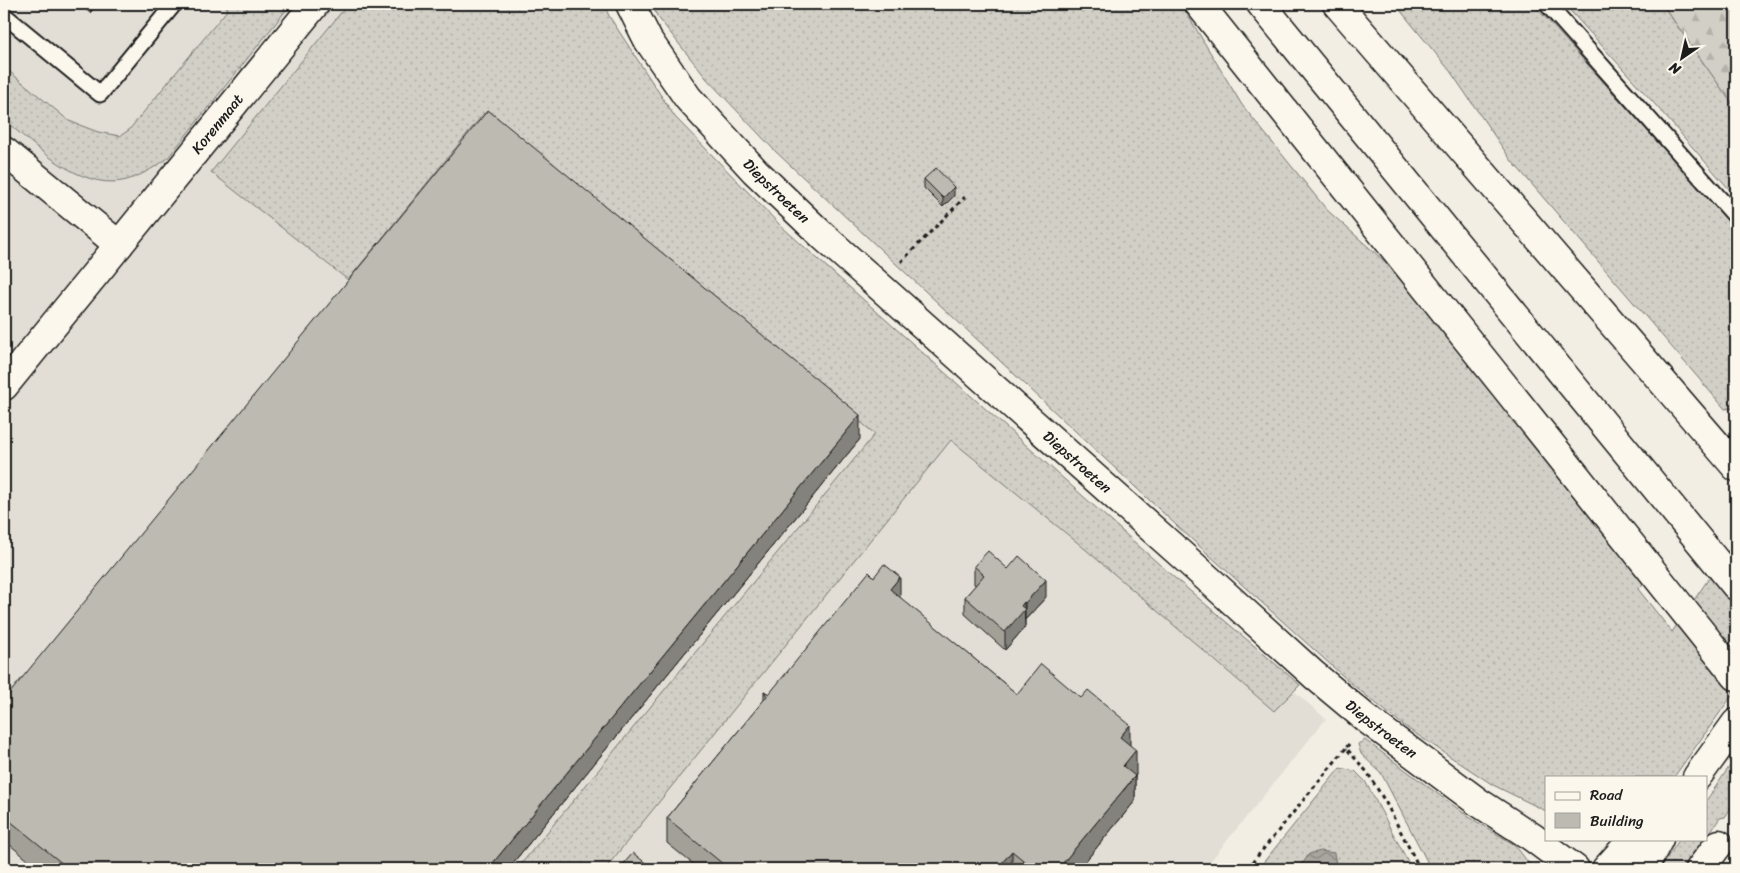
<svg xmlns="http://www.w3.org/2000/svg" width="1740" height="873" viewBox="0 0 1740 873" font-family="Sriracha,sans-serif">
	<defs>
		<pattern id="grass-dots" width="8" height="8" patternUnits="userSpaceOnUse" patternTransform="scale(1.25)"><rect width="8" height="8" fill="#d2cfc6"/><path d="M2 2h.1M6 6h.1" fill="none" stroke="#b4b1aa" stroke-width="1.8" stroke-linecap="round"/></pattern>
		<pattern id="forest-firs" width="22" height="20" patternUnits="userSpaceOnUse" patternTransform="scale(1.25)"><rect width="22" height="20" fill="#d2cfc6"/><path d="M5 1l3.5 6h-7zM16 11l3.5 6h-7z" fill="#b4b1aa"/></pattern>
		<pattern id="water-waves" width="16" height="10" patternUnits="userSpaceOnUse" patternTransform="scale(1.25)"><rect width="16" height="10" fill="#a9a6a0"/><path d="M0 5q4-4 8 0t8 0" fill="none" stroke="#898682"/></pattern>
	</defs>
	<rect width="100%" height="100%" fill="#f2eee4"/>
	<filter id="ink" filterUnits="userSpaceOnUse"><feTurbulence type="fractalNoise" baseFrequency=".02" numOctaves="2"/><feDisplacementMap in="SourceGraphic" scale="10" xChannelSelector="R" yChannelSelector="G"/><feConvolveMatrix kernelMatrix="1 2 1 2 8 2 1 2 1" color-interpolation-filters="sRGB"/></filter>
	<g filter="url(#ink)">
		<!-- built -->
		<path fill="#e2ded5" d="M 4,4 L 590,4 L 676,152 L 1326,719 L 1204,869 L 4,869 Z"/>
		<!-- grass -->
		<path fill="url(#grass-dots)" stroke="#777671" d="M 223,4 L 291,4 L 167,159 C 153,168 138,178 122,181 C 78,189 35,145 4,120 L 4,67 L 69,121 L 98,132 L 120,136 L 129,130 L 228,9 Z
			M 348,4 L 604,4 L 609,16 L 675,117 L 781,226 L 1169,573 L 1300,685 L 1274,711 L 1078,543 L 951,440 L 605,869 L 517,869 L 875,434 L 484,113 L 348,280 L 211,172 Z
			M 652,4 L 1181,4 L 1242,105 L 1327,210 L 1401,276 L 1552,468 L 1642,580 L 1643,584 L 1638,589 L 1672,632 L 1736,539 L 1736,690 L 1674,777 L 1546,777 L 1546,811 L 1493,785 L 1407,728 L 1353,685 L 1176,525 L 776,152 L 706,78 L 657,16 Z
			M 1395,4 L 1533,4 L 1736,229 L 1736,408 L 1725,409 L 1511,160 L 1450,71 Z
			M 1564,4 L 1662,4 L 1736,109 L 1736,197 L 1652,101 Z
			M 1365,740 L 1469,817 L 1515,845 L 1533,869 L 1431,869 L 1381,773 L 1361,754 L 1358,744 Z
			M 1736,757 L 1736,800 L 1725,817 L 1720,818 L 1708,835 L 1709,839 L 1686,869 L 1659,869 L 1680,839 L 1706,839 L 1706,801 Z
			M 1340,768 L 1355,771 L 1365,781 L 1412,869 L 1333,869 L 1336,864 L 1301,863 L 1299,869 L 1258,869 Z"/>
		<!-- forest -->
		<path fill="url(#forest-firs)" stroke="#777671" d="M 1662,4 L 1736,4 L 1736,109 Z"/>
		<!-- water -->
		<path fill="url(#water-waves)" stroke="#716f6b" d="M 1321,851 L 1334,853 L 1336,864 L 1333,869 L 1299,869 L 1309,854 Z"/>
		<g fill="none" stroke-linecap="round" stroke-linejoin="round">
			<defs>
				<path id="lane" d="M 1547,4 L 1736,217
					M 4,15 L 100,94 L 174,4"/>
				<g id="street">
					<path d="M 4,151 L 119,245"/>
					<path id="s1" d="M 4,386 L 315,4"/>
					<path d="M 1700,869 L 1719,844"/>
				</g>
				<g id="secondary">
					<path id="s2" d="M 630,4 L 648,40 L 688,98 L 755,171 L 824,237 L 1185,558 L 1314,675 L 1368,720 L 1478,802 L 1532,837 L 1575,869"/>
					<path d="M 1697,777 L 1736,723"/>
					<path d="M 1606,869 L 1633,839"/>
					<path d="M 1643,869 L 1659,839"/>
				</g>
				<path id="highway" d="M 1199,4 L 1736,676
					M 1261,4 L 1736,586
					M 1337,4 L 1736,467"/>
			</defs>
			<!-- lane casing -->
			<use href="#lane" stroke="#1c1c1c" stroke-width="19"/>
			<!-- street casing -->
			<use href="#street" stroke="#1c1c1c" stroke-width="31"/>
			<!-- secondary casing -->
			<use href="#secondary" stroke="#1c1c1c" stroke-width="31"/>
			<!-- highway casing -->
			<use href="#highway" stroke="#1c1c1c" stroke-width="31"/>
			<!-- path -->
			<path stroke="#1c1c1c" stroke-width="3" stroke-dasharray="4 4" stroke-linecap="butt" d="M 1734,4 L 1736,6
				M 901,262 L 965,197
				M 1349,744 L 1346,748 L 1367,772 L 1386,803 L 1420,869
				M 1247,869 L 1346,748"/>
			<!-- lane -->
			<use href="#lane" stroke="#fbf7ec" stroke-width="15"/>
			<!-- street -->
			<use href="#street" stroke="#fbf7ec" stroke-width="28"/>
			<!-- secondary -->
			<use href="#secondary" stroke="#fbf7ec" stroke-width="28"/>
			<!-- highway -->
			<use href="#highway" stroke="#fbf7ec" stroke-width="28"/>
		</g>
		<!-- wall -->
		<path fill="#a3a098" stroke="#1c1c1c" d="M 79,4 L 97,4 L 90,13 Z
			M 924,179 L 954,196 L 943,207 L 924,188 Z
			M 860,439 L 508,869 L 39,869 L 4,840 L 4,700 Z
			M 974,566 L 1008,569 L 1046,597 L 1025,620 L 1025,627 L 1005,650 L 965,614 L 965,597 L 976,585 L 974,584 Z
			M 900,598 L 1017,694 L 1130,745 L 1136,775 L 1135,776 L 1135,801 L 1079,869 L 699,869 L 667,843 L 667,818 L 764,700 L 764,691 L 769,694 Z"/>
		<!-- shaded-wall -->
		<path fill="#84827c" stroke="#1c1c1c" d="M 90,4 L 97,4 L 90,13 Z
			M 954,187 L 954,196 L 943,207 L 943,198 Z
			M 860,415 L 860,439 L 508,869 L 488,869 Z
			M 900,577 L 900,601 L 890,589 Z
			M 1046,580 L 1046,597 L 1025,620 L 1025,603 Z
			M 1024,602 L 1025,627 L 1005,650 L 1005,632 L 1021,606 Z
			M 1130,725 L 1130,749 L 1120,737 Z
			M 1136,750 L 1136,775 L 1123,791 L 1123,766 Z
			M 1135,776 L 1135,801 L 1079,869 L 1058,869 Z
			M 1012,851 L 1012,869 L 997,869 Z"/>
		<!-- building -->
		<path fill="#bdbab1" stroke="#1c1c1c" d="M 488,110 L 860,415 L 488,869 L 69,869 L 4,816 L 4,700 Z
			M 936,168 L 954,187 L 943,198 L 924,179 Z
			M 988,551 L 1008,569 L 1019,556 L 1046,580 L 1025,603 L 1024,602 L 1021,606 L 1025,609 L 1005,632 L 965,597 L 984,575 L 974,566 Z
			M 884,564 L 900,577 L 890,589 L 1017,694 L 1041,664 L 1081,698 L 1088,690 L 1130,725 L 1120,737 L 1136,750 L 1123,766 L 1135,776 L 1058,869 L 1034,869 L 1012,851 L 997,869 L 729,869 L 667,818 L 767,696 L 764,691 L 769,694 L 869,572 L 874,577 Z
			M 633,853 L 653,869 L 619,869 Z"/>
	</g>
	<g text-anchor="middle" stroke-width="5" stroke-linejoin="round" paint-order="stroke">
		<!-- street labels -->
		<g font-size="15" fill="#1c1c1c" stroke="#fbf7ec">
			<text dy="5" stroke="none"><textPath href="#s1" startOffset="338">Korenmaat</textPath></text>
			<text dy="5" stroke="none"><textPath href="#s2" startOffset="239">Diepstroeten</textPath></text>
			<text dy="5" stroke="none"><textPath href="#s2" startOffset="644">Diepstroeten</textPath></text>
			<text dy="5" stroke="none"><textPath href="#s2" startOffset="1049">Diepstroeten</textPath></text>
		</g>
	</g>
	<!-- margin -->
	<rect width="1740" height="873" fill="none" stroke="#fbf7ec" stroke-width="20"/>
	<rect x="10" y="10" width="1720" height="853" fill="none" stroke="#1c1c1c" stroke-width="2" filter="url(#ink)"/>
	<!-- legend -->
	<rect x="1545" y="776" width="162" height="65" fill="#fbf7ec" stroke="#a29f99"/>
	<rect x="1555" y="792" width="25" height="8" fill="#fbf7ec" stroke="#a29f99"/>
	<text x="1590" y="800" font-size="15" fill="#1c1c1c">Road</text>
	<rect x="1555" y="813" width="25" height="15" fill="#bdbab1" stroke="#a29f99"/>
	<text x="1590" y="826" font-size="15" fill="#1c1c1c">Building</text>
	<!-- north arrow -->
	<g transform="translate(1682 58) rotate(214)" stroke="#fbf7ec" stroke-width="4" paint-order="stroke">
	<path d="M0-4L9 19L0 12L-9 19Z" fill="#1c1c1c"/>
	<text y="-8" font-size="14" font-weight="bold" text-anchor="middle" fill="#1c1c1c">N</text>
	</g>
</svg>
